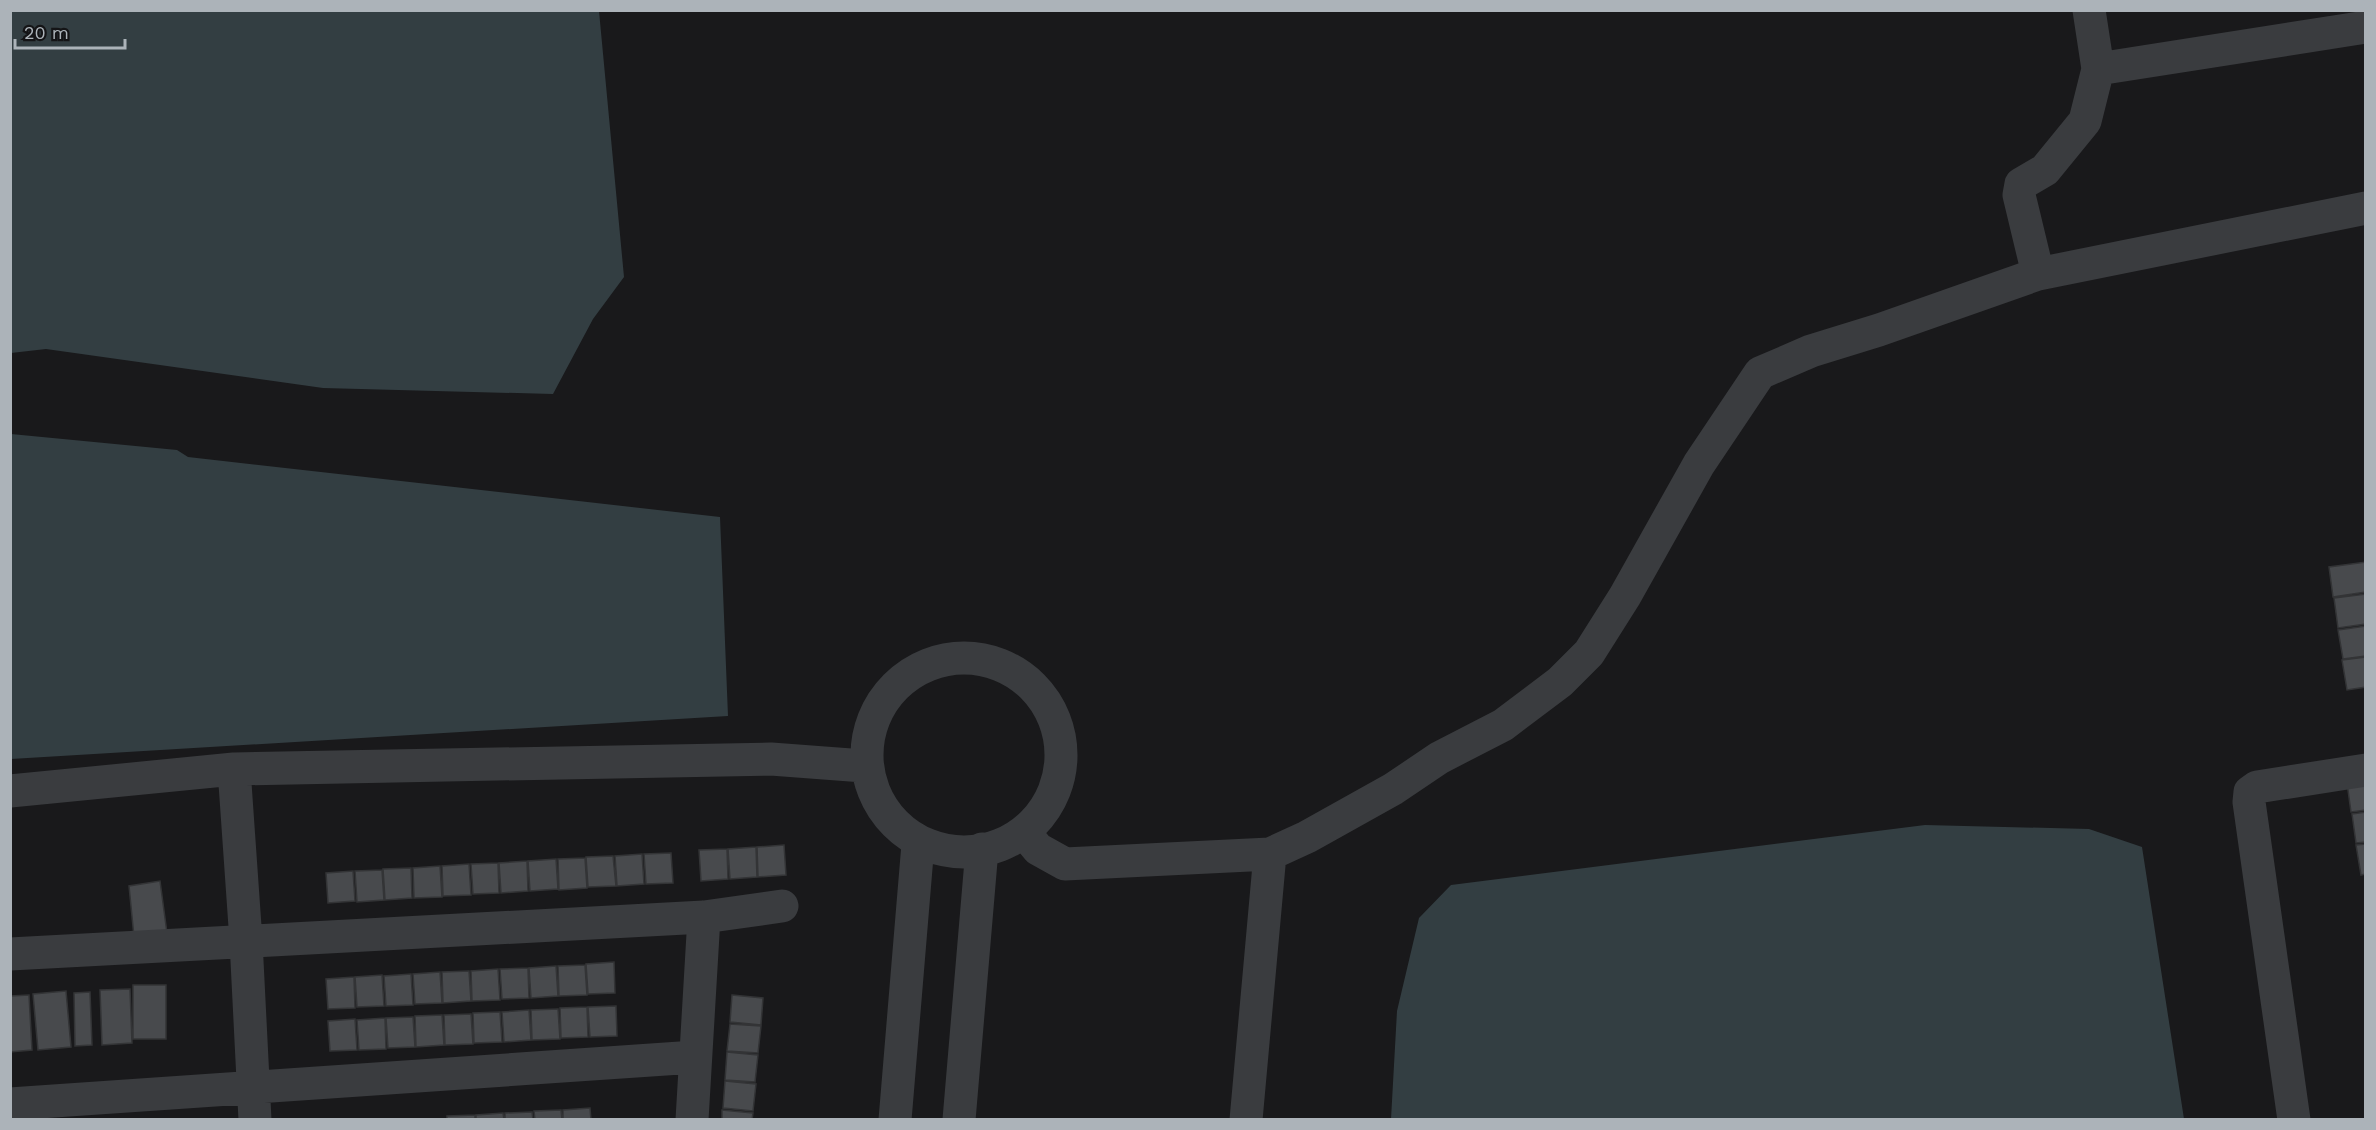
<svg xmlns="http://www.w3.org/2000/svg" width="2376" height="1130" viewBox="0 0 2376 1130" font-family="'Work Sans',sans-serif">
	<rect width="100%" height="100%" fill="#19191b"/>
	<!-- water -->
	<path fill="#333e42" d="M 11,10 L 599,11 L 624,277 L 593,319 L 553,394 L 323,388 L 46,349 L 11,353 Z
		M 11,434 L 177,450 L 188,457 L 720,517 L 728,716 L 11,759 Z
		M 1925,825 L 2089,829 L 2142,847 L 2184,1119 L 1391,1119 L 1397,1011 L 1419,918 L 1451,885 Z"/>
	<!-- building -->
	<path fill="#484a4d" stroke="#333436" stroke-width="1.5" d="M 2366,562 L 2366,592 L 2333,597 L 2329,567 Z
		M 2366,594 L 2366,624 L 2338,628 L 2334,598 Z
		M 2366,626 L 2366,656 L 2343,659 L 2338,630 Z
		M 2366,657 L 2366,687 L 2347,690 L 2342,660 Z
		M 2366,780 L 2366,810 L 2351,812 L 2347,783 Z
		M 2366,812 L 2366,842 L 2356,843 L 2352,814 Z
		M 2366,844 L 2366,874 L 2361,875 L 2356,845 Z
		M 784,845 L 786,875 L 758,877 L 757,847 Z
		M 756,847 L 757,877 L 730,879 L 728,849 Z
		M 727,849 L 728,879 L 701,881 L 699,850 Z
		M 671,853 L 673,883 L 646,884 L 644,854 Z
		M 642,854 L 644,884 L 617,886 L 615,856 Z
		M 613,856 L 616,886 L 588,887 L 586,857 Z
		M 585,858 L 587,888 L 559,890 L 558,859 Z
		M 556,859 L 558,889 L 530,891 L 528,861 Z
		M 527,861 L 528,891 L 501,893 L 499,863 Z
		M 498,863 L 499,893 L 473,894 L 471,864 Z
		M 469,864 L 471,895 L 443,896 L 442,866 Z
		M 440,866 L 442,897 L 414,898 L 413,868 Z
		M 411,868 L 412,898 L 385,900 L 383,869 Z
		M 382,870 L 384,900 L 357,902 L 355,871 Z
		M 353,871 L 355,901 L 328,903 L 326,873 Z
		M 160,881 L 167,933 L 134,937 L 129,886 Z
		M 614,962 L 615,993 L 588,994 L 586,964 Z
		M 585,965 L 587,995 L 559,996 L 558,966 Z
		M 556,966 L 558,996 L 531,998 L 529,968 Z
		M 528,968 L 529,998 L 502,999 L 500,969 Z
		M 498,969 L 500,1000 L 472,1001 L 471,971 Z
		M 469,971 L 471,1001 L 443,1003 L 442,972 Z
		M 440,972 L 442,1003 L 415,1004 L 413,974 Z
		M 411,974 L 413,1005 L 386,1006 L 384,976 Z
		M 382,975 L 384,1006 L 357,1007 L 355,977 Z
		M 354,977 L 355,1008 L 328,1009 L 326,979 Z
		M 133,985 L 166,985 L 166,1039 L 133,1039 Z
		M 130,989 L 132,1043 L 102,1045 L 100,990 Z
		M 66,991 L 71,1047 L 38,1050 L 33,994 Z
		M 90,992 L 92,1045 L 75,1046 L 74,993 Z
		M 29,995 L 32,1050 L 10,1052 L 10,996 Z
		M 732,995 L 763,998 L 761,1025 L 730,1022 Z
		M 616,1006 L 617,1036 L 590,1037 L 588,1007 Z
		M 587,1007 L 588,1037 L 561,1038 L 560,1008 Z
		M 558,1009 L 560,1039 L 532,1040 L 531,1010 Z
		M 529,1010 L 531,1040 L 504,1042 L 502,1012 Z
		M 500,1012 L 502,1042 L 474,1043 L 473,1013 Z
		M 471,1014 L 473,1044 L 445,1045 L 444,1015 Z
		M 442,1015 L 444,1045 L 416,1047 L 415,1016 Z
		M 413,1017 L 415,1047 L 388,1048 L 386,1018 Z
		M 385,1018 L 386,1049 L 359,1050 L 357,1020 Z
		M 355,1019 L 357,1050 L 330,1051 L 328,1021 Z
		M 730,1024 L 761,1026 L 758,1053 L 727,1051 Z
		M 727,1052 L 758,1055 L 755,1082 L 725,1080 Z
		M 725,1081 L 756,1084 L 753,1111 L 723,1108 Z
		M 590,1108 L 591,1120 L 563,1120 L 563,1110 Z
		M 561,1110 L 562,1120 L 535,1120 L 534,1111 Z
		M 722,1110 L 753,1113 L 752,1120 L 722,1120 Z
		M 532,1112 L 533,1120 L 505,1120 L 505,1113 Z
		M 503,1113 L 504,1120 L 476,1120 L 476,1115 Z
		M 475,1115 L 475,1120 L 447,1120 L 447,1116 Z"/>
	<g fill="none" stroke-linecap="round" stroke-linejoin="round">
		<!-- minor -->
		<path stroke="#3a3c3f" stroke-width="33" d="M 2098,69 L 2366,27
			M 2038,274 L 2366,208
			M867 755a97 97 0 1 1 194 0a97 97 0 1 1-194 0Z
			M 234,769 L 246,941 L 255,1120
			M 10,791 L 234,769 L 771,759 L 864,766
			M 1024,832 L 1038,849 L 1065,864 L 1270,854 L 1307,837 L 1393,789 L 1439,758 L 1503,725 L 1560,682 L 1589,653 L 1625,596 L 1699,464 L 1760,373 L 1811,351 L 1879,330 L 2038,274 L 2019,195 L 2021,184 L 2045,170 L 2085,121 L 2098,69 L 2089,10
			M 10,954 L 704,917 L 782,906
			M 10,1104 L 695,1057
			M 692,1120 L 704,917
			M 895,1120 L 918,844
			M 959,1120 L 982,849
			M 1246,1120 L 1270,854
			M 2294,1120 L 2249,802 L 2250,792 L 2257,787 L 2366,770"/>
	</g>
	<!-- border -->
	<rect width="2376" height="1130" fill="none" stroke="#acb3b9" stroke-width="24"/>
	<!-- scale -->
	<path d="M15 39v9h110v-9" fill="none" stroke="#acb3b9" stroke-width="3"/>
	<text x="24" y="39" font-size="18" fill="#acb3b9" stroke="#141416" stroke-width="4.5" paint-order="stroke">20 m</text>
</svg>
